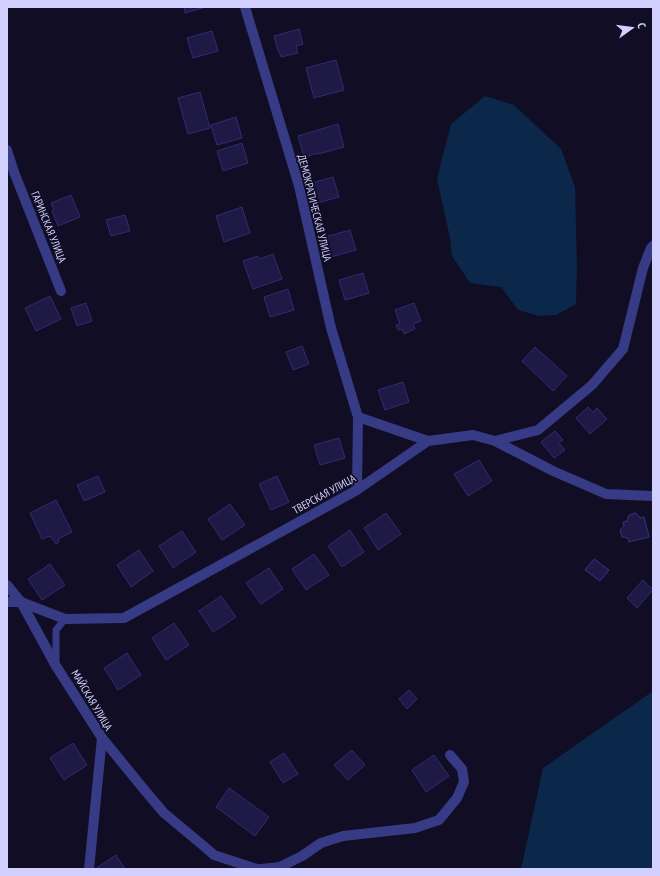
<svg xmlns="http://www.w3.org/2000/svg" width="660" height="876" viewBox="0 0 660 876" font-family="'PT Sans Narrow',sans-serif">
	<rect width="100%" height="100%" fill="#100d24"/>
	<!-- water -->
	<path fill="#0b274a" d="M 485,96 L 514,105 L 561,149 L 575,187 L 577,268 L 576,304 L 556,315 L 539,316 L 518,310 L 501,287 L 470,283 L 452,256 L 450,238 L 437,179 L 451,124 Z
		M 653,691 L 653,869 L 521,869 L 543,768 Z"/>
	<!-- building -->
	<path fill="#1f1945" stroke="#342a72" d="M 184,7 L 206,7 L 185,13 Z
		M 299,29 L 303,44 L 296,46 L 298,53 L 281,57 L 279,51 L 278,51 L 274,36 Z
		M 212,31 L 218,51 L 193,58 L 187,38 Z
		M 336,60 L 344,90 L 314,98 L 306,68 Z
		M 200,92 L 210,128 L 188,134 L 178,98 Z
		M 236,117 L 242,138 L 217,145 L 211,125 Z
		M 338,124 L 344,147 L 318,154 L 318,153 L 304,157 L 298,136 Z
		M 242,143 L 248,163 L 223,171 L 217,151 Z
		M 333,177 L 339,197 L 314,204 L 308,184 Z
		M 71,195 L 80,217 L 58,226 L 52,211 L 54,210 L 51,203 Z
		M 242,207 L 250,233 L 224,242 L 216,216 Z
		M 125,215 L 130,231 L 111,236 L 106,220 Z
		M 350,230 L 356,250 L 331,257 L 325,237 Z
		M 273,254 L 282,279 L 253,289 L 243,261 L 258,256 L 259,259 Z
		M 363,273 L 369,293 L 345,300 L 339,280 Z
		M 288,289 L 294,310 L 270,317 L 264,297 Z
		M 50,296 L 61,319 L 36,331 L 25,308 Z
		M 86,303 L 92,321 L 77,326 L 71,308 Z
		M 414,303 L 421,321 L 413,324 L 415,329 L 404,334 L 402,329 L 398,330 L 396,325 L 400,324 L 395,310 Z
		M 302,346 L 309,364 L 293,370 L 286,352 Z
		M 535,347 L 567,376 L 553,391 L 522,361 Z
		M 403,382 L 409,402 L 385,410 L 378,390 Z
		M 588,407 L 593,412 L 597,408 L 607,419 L 590,434 L 576,418 Z
		M 555,431 L 563,440 L 559,443 L 565,450 L 554,458 L 541,442 Z
		M 339,438 L 345,458 L 320,465 L 314,445 Z
		M 479,460 L 492,481 L 468,496 L 454,474 Z
		M 98,476 L 105,492 L 84,501 L 77,485 Z
		M 277,476 L 289,502 L 271,510 L 259,484 Z
		M 56,500 L 72,532 L 58,539 L 59,542 L 56,544 L 50,536 L 42,539 L 30,513 Z
		M 230,504 L 245,525 L 222,540 L 208,519 Z
		M 386,513 L 401,534 L 378,550 L 364,528 Z
		M 636,513 L 640,518 L 644,517 L 649,537 L 629,542 L 628,538 L 622,537 L 620,530 L 624,526 L 623,522 L 627,521 L 629,515 Z
		M 636,513 L 640,518 L 644,517 L 649,537 L 629,542 L 628,538 L 622,537 L 620,530 L 624,526 L 623,522 L 627,521 L 629,515 Z
		M 350,530 L 364,552 L 342,567 L 328,546 Z
		M 182,531 L 196,552 L 173,568 L 159,546 Z
		M 139,550 L 153,571 L 131,587 L 117,565 Z
		M 314,554 L 329,575 L 306,590 L 292,569 Z
		M 594,559 L 609,570 L 600,581 L 585,570 Z
		M 594,559 L 609,570 L 600,581 L 585,570 Z
		M 50,564 L 65,585 L 42,600 L 28,579 Z
		M 269,568 L 283,589 L 261,604 L 246,583 Z
		M 643,580 L 653,590 L 637,608 L 627,598 Z
		M 221,596 L 236,617 L 213,632 L 199,611 Z
		M 174,623 L 189,645 L 166,660 L 152,638 Z
		M 127,653 L 141,675 L 118,690 L 104,668 Z
		M 409,690 L 417,699 L 407,709 L 399,699 Z
		M 73,743 L 87,765 L 64,780 L 50,758 Z
		M 352,750 L 365,765 L 348,780 L 334,765 Z
		M 284,753 L 298,774 L 283,783 L 270,762 Z
		M 434,755 L 449,776 L 426,792 L 412,770 Z
		M 229,788 L 269,817 L 255,836 L 216,807 Z
		M 116,855 L 125,869 L 95,869 Z"/>
	<g fill="none" stroke-linecap="round" stroke-linejoin="round">
		<!-- lane -->
		<path stroke="#373a84" stroke-width="7" d="M 56,662 L 56,630 L 65,619"/>
		<!-- street -->
		<path stroke="#373a84" stroke-width="10" d="M 245,7 L 299,186 L 331,328 L 358,417 L 357,490
			M 7,150 L 14,172 L 61,291
			M 358,417 L 428,441
			M 495,441 L 538,430 L 592,385 L 623,349 L 643,268 L 651,248 L 653,246
			M 7,585 L 21,602 L 56,666 L 102,738 L 89,869
			M 7,602 L 21,602 L 65,619 L 124,618 L 357,490 L 428,441 L 473,435 L 495,441 L 553,471 L 606,494 L 653,496
			M 102,738 L 147,793 L 164,813 L 206,848 L 214,855 L 257,869
			M 261,869 L 280,867 L 302,856 L 321,843 L 343,836 L 415,828 L 439,820 L 457,798 L 464,782 L 462,769 L 450,755"/>
	</g>
	<g text-anchor="middle" stroke-width="3.5" stroke-linejoin="round" paint-order="stroke">
		<!-- street labels -->
		<g font-size="11" fill="#d2d0ff" stroke="#100d24">
			<text transform="translate(315 208) rotate(76)" y="4">ДЕМОКРАТИЧЕСКАЯ УЛИЦА</text>
			<text transform="translate(49 227) rotate(68)" y="4">ГАРИНСКАЯ УЛИЦА</text>
			<text transform="translate(324 494) rotate(-29)" y="4">ТВЕРСКАЯ УЛИЦА</text>
			<text transform="translate(92 700) rotate(59)" y="4">МАЙСКАЯ УЛИЦА</text>
		</g>
	</g>
	<!-- border -->
	<rect width="660" height="876" fill="none" stroke="#d2d0ff" stroke-width="16"/>
	<!-- north arrow -->
	<g transform="translate(632 28) rotate(76)" stroke="#100d24" stroke-width="3" paint-order="stroke">
	<path d="M0-3L7 15L0 10L-7 15Z" fill="#d2d0ff"/>
	<text y="-6" font-size="11" font-weight="bold" text-anchor="middle" fill="#d2d0ff">С</text>
	</g>
</svg>
